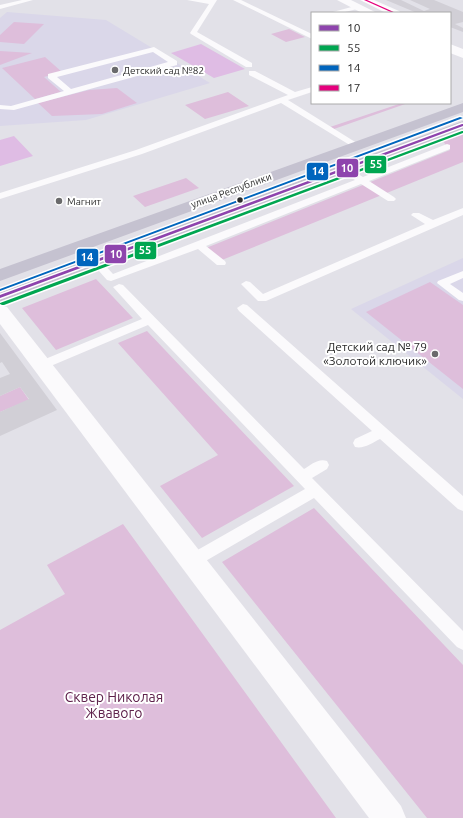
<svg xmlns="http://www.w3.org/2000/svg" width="463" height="818" viewBox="0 0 463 818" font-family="Ubuntu,sans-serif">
	<rect width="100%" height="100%" fill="#e2e1e8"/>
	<!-- education -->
	<path fill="#dad7e9" d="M 7,12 L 106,20 L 210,83 L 86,120 L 0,126 L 0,18 Z
		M 463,258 L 463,399 L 351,309 Z"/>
	<!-- green -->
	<path fill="#debedb" d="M 14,22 L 44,24 L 24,44 L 0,42 L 0,35 Z
		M 289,29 L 305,37 L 286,42 L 271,34 Z
		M 0,51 L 32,53 L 0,65 Z
		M 45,57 L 62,72 L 44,77 L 61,92 L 35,99 L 2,68 Z
		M 117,88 L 137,103 L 102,114 L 52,116 L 38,103 L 89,90 Z
		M 228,92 L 249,106 L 205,119 L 185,105 Z
		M 402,103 L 408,103 L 334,129 L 330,127 Z
		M 463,133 L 463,162 L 222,260 L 206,248 L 450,150 L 442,140 Z
		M 186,178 L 199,188 L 145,207 L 133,196 Z
		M 96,279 L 133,318 L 56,350 L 22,308 Z
		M 430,282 L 463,305 L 463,389 L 366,312 Z
		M 147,331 L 294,486 L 202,538 L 160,486 L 218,455 L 118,343 Z
		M 20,387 L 29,400 L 0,412 L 0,396 Z
		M 314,508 L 463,665 L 463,818 L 427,818 L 222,562 Z
		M 123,524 L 336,818 L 0,818 L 0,630 L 65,594 L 47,565 Z"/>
	<!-- pitch -->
	<path fill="#dfbce4" d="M 201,44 L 245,69 L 214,78 L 171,53 Z
		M 14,136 L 33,156 L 0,166 L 0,140 Z"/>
	<!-- plaza -->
	<path fill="#d1cfd6" d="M 386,0 L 401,0 L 424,11 L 430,9 L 410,0 L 434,0 L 463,12 L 463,22 L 455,24 L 463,28 L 463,32 L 450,27 L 450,13 L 417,13 Z
		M 0,333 L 57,410 L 0,436 L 0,412 L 29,399 L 20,387 L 0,396 L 0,378 L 10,374 L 2,362 L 0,363 Z"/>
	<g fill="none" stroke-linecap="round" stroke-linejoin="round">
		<!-- lane -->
		<path fill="#fbfafc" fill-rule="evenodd" d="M 22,0 L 33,0 L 0,9 L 0,5 Z
			M 187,0 L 217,0 L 197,32 L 252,63 L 252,67 L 246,67 L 191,34 L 190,33 L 209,4 Z
			M 233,0 L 241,0 L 312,34 L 312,39 Z
			M 359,5 L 362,7 L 361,8 L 341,13 L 329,13 Z
			M 154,47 L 177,61 L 177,65 L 14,110 L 0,109 L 0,105 L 11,106 L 64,91 L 48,78 L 48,74 ZM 153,52 L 168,62 L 71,89 L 57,77 Z
			M 249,71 L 255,71 L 295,92 L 312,87 L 312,92 L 288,100 L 360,145 L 356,148 L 353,147 L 281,103 L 142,154 L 0,199 L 0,193 L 136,150 L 288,95 L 249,75 Z
			M 447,144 L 450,145 L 450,149 L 369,181 L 394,197 L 396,199 L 394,201 L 388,201 L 361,184 L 206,246 L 225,261 L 226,263 L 225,265 L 217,265 L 198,249 L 111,281 L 107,280 L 91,262 L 92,260 L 100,260 L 113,274 L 355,180 L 342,172 L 342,168 L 348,168 L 363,177 Z
			M 463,208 L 463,215 L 266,301 L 258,301 L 241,284 L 246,281 L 250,282 L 263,294 L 425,224 L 411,215 L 413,213 L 419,213 L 433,220 Z
			M 463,271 L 463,278 L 450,284 L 463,293 L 463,301 L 459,300 L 437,283 L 438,281 Z
			M 119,284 L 123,285 L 304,469 C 311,465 318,458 327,461 L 329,465 L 327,469 L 312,478 L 463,631 L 463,650 L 457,647 L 314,498 L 197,566 L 192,568 L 187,566 L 184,561 L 187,556 L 305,489 L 148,325 L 46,368 L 38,368 L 36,365 L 38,362 L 142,319 L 113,287 Z
			M 243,304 L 247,305 L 463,496 L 463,511 L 458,509 L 380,439 C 372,443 364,449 355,447 L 353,443 L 355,439 L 372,431 L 239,311 L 237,308 Z"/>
		<!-- street -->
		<path fill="#fbfafc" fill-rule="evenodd" d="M 0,305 L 7,307 L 401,806 L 406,818 L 369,818 L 0,324 Z"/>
		<!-- secondary -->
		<path fill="#fbfafc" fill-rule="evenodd" d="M 337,0 L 351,0 L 377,13 L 362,13 Z
			M 360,0 L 374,0 L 399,11 L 401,13 L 386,13 Z
			M 450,44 L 463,49 L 463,58 L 450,53 Z"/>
		<!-- primary -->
		<path fill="#c5c2d0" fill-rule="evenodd" d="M 463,103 L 463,112 L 0,281 L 0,269 Z
			M 463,121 L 463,130 L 0,303 L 0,290 Z"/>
		<defs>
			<path id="bus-1" d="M 462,124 L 463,124 L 463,126 L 0,298 L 0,295 Z"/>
			<path id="bus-2" d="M 462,131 L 463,131 L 463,133 L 4,305 L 2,305 L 0,304 L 0,303 Z"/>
			<path id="bus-3" d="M 460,117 L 463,118 L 0,291 L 0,289 Z"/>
			<path id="bus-4" d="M 364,0 L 367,0 L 396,13 L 393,13 Z"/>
		</defs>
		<!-- bus-1 casing -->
		<use href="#bus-1" stroke="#fff" stroke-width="3"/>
		<!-- bus-2 casing -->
		<use href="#bus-2" stroke="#fff" stroke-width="3"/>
		<!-- bus-3 casing -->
		<use href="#bus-3" stroke="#fff" stroke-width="3"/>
		<!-- bus-4 casing -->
		<use href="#bus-4" stroke="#fff" stroke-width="3"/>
		<!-- bus-1 -->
		<use href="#bus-1" fill="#8e44ad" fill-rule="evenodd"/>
		<!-- bus-2 -->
		<use href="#bus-2" fill="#00a651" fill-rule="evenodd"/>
		<!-- bus-3 -->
		<use href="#bus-3" fill="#0065bd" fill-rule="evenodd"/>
		<!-- bus-4 -->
		<use href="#bus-4" fill="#e5007d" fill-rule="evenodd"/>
	</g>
	<!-- markers -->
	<g fill="#6a6a6c" stroke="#fff" stroke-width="1.5">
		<circle cx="115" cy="70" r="4"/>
		<circle cx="59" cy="201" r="4"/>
		<circle cx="435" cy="354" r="4"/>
	</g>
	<circle fill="#2a2a2a" stroke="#fff" stroke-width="1.5" cx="240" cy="200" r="3.5"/>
	<g text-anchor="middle" stroke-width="4" stroke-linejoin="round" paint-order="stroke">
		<!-- far-poi labels -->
		<g font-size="10" fill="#2a2a2a" stroke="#fff" text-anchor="start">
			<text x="123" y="74">Детский сад №82</text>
			<text x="67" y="205">Магнит</text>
		</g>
		<!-- far-street labels -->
		<g font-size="10" fill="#2a2a2a" stroke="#fff">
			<text transform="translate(231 190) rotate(-20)" y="4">улица Республики</text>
		</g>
		<!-- poi labels -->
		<g font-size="12" fill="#2a2a2a" stroke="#fff" text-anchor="end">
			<text x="427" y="351">Детский сад № 79<tspan x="427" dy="14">«Золотой ключик»</tspan></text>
		</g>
		<!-- near-park labels -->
		<g font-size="14" fill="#5f224c" stroke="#fff">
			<text x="114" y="702">Сквер Николая<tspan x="114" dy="16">Жвавого</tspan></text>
		</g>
	</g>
	<g stroke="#fff" stroke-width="1.5">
		<rect x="364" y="155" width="23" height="19" rx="4" fill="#00a651"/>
		<rect x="336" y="158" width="23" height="20" rx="4" fill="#8e44ad"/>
		<rect x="306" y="162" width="23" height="19" rx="4" fill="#0065bd"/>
		<rect x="134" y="241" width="23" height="19" rx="4" fill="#00a651"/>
		<rect x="104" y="244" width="23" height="20" rx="4" fill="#8e44ad"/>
		<rect x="76" y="248" width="23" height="19" rx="4" fill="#0065bd"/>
	</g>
	<g font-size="11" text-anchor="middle" font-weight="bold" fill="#fff">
		<text x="376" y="168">55</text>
		<text x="347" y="172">10</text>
		<text x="318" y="175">14</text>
		<text x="145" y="254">55</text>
		<text x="116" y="258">10</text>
		<text x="87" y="261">14</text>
	</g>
	<!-- legend -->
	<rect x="311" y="12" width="140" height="92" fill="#ffffff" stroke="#aaaaaa"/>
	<rect x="319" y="25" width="20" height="6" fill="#8e44ad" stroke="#aaaaaa"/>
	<text x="347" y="32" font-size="12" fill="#2a2a2a">10</text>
	<rect x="319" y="45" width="20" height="6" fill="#00a651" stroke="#aaaaaa"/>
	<text x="347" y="52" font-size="12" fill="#2a2a2a">55</text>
	<rect x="319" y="65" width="20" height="6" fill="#0065bd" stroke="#aaaaaa"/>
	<text x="347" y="72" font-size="12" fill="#2a2a2a">14</text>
	<rect x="319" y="85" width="20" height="6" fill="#e5007d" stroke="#aaaaaa"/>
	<text x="347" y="92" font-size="12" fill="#2a2a2a">17</text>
</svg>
